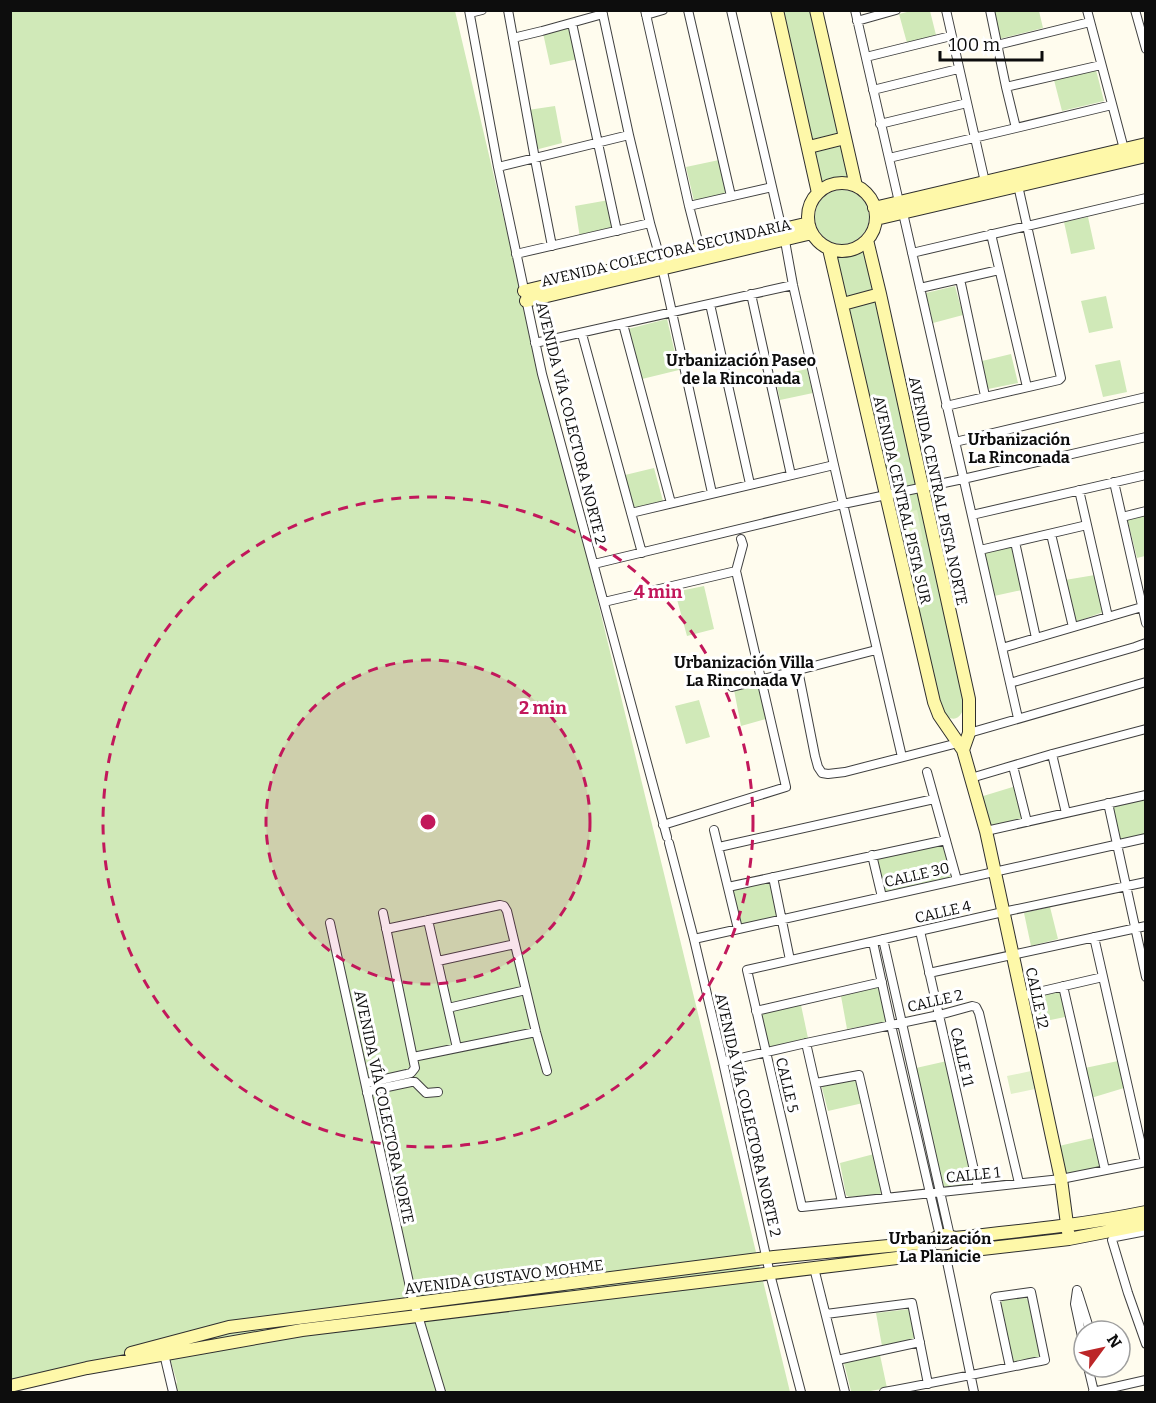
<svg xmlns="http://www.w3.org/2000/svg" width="1156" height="1403" viewBox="0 0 1156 1403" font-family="Bitter,serif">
	<rect width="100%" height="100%" fill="#fffcee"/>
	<!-- green -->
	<path fill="#d0e9b8" d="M 11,11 L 455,11 L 522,295 L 535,343 L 790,1392 L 174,1392 L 174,1390 L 177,1382 L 168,1352 L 158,1347 L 11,1379 Z
		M 780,11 L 813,11 L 839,135 L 813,141 L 810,139 Z
		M 911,11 L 930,11 L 936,35 L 907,43 L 899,14 Z
		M 994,11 L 1039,11 L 1043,28 L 999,39 Z
		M 571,26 L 578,59 L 550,65 L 543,33 Z
		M 1096,70 L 1104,101 L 1062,111 L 1054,80 Z
		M 555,106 L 562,143 L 535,150 L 528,110 Z
		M 841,145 L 851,182 C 839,179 831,182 821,188 L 814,150 Z
		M 719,160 L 728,194 L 694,201 L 686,167 Z
		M815 217a27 27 0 1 1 54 0a27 27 0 1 1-54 0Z
		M 609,200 L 615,230 L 580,238 L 575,206 Z
		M 1088,217 L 1095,249 L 1071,254 L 1064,222 Z
		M 866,251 L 875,290 L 847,298 L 836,258 L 837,257 L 853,256 Z
		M 955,286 L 963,315 L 933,323 L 926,293 Z
		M 1106,296 L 1113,328 L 1089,333 L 1081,301 Z
		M 876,300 L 918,486 L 890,490 L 848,309 L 851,304 Z
		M 667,319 L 679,370 L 642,379 L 628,329 Z
		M 1011,354 L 1018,383 L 988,389 L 982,361 Z
		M 1120,360 L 1127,392 L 1103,397 L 1095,365 Z
		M 807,369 L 813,393 L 780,400 L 775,376 Z
		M 654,468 L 663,501 L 634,508 L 625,475 Z
		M 915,492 L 919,493 L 967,698 C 962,718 955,727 939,709 L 893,498 Z
		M 1145,514 L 1145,556 L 1137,558 L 1127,518 Z
		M 1011,546 L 1013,547 L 1022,590 L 994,596 L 983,555 L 986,552 Z
		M 1095,575 L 1103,612 L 1076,622 L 1065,580 Z
		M 704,586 L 714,629 L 687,636 L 675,592 Z
		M 759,684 L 766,719 L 741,726 L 734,690 Z
		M 699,700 L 710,737 L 686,744 L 675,706 Z
		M 1016,786 L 1023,817 L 1021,820 L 989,827 L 980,797 Z
		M 1145,798 L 1145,835 L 1120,840 L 1111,808 L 1114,804 Z
		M 939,844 L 943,845 L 951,876 L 950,877 L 887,893 L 884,890 L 877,862 L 879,858 Z
		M 767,883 L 770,885 L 778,913 L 777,916 L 742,925 L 740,924 L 732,892 L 734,890 Z
		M 1050,907 L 1058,939 L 1031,946 L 1024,913 Z
		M 878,987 L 881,988 L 886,1022 L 847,1029 L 841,996 Z
		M 1060,990 L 1065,1017 L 1031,1024 L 1028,996 Z
		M 801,1005 L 808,1038 L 769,1047 L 768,1046 L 761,1015 L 763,1012 Z
		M 947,1061 L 973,1182 L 971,1184 L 942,1187 L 916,1068 Z
		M 1118,1061 L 1124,1088 L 1091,1098 L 1085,1068 Z
		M 856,1078 L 863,1103 L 828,1111 L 822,1088 L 824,1084 Z
		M 1093,1138 L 1100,1167 L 1065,1175 L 1059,1146 Z
		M 874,1154 L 882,1191 L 880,1194 L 849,1197 L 846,1195 L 840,1163 Z
		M 1026,1298 L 1028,1300 L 1040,1356 L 1039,1359 L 1015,1365 L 1012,1362 L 1000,1304 L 1003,1300 Z
		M 910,1309 L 916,1338 L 882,1346 L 876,1313 Z
		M 880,1355 L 887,1388 L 865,1392 L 851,1391 L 844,1363 L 846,1360 Z"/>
	<!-- pitch -->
	<path fill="#e1f0c9" d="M 917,510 L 923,540 L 904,544 L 898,514 Z
		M 1031,1071 L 1035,1089 L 1011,1094 L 1007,1076 Z"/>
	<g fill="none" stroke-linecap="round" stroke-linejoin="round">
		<defs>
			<path id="street" d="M 469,10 L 498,167 L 542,374 L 667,837
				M 508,10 L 535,159 L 552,246
				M 602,10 L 629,135 L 650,223 L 660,258 L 712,493
				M 645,10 L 689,206 L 700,249
				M 688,10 L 731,196
				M 731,10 L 782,230
				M 855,10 L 899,202
				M 946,10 L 985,182
				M 990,10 L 1006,87
				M 1087,10 L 1124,149
				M 1135,10 L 1146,49
				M 470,13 L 482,10
				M 646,15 L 663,10
				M 857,21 L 896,10
				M 572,23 L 617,231
				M 513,38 L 542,31 L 603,14
				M 997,45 L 1090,22
				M 866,57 L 951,36
				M 1101,65 L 1006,87 L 1016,128 L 1112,105
				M 873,90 L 958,69
				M 880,124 L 967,103
				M 889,158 L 1016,128
				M 498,167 L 629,135
				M 689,206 L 772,187
				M 903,213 L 1018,718
				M 991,234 L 1027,387
				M 785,241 L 793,285 L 834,465 L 902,757
				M 912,253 L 1146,198
				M 516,254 L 650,223
				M 960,279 L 985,396
				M 920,288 L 999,270
				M 751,294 L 791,475
				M 710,304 L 750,484
				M 623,324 L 671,503
				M 582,334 L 642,553
				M 535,343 L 793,285
				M 946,406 L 1059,380 L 1061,378 L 1017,181
				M 955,442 L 1146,397
				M 1114,482 L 1146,623
				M 1079,490 L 1108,617
				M 631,513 L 834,465
				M 972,515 L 1146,475
				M 1122,517 L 1146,511
				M 1051,534 L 1073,627
				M 1015,542 L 1036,638
				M 980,550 L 1087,525
				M 594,564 L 843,504 L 963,479 L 1146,437
				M 604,602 L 736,571
				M 1002,648 L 1142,607
				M 798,670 L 815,756 L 818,767 L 822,773 L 828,774 L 845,772 L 958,743
				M 1010,683 L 1135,647 L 1146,643
				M 732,687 L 876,650
				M 969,733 L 1146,682
				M 1052,754 L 1066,813
				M 1013,766 L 1027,822
				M 927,772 L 957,880
				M 971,778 L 1052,754 L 1146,729
				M 1108,803 L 1146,977
				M 663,825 L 786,787 L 736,571 L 743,545 L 741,539
				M 714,830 L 738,929
				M 986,831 L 1146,795
				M 669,843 L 694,939 L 723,1062 L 770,1274 L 801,1392
				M 719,847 L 934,799
				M 872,855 L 882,897
				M 773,877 L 790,960
				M 1146,882 L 1003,912 L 747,970 L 802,1207 L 1061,1179 L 1146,1162
				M 728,887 L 946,840
				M 428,920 L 457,1048
				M 330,923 L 412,1296 L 441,1392
				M 386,929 L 500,905 L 504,906 L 507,911 L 536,1032 L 547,1071
				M 920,931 L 978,1188
				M 1094,937 L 1145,1162
				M 694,939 L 1146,838
				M 883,939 L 950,1236
				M 873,942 L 891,1025 L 940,1236
				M 438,961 L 515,944
				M 929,973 L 1146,926
				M 1063,986 L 1105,1170
				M 1021,996 L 1103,977
				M 448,1008 L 526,990
				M 756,1011 L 882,982
				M 806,1043 L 842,1202
				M 413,1057 L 536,1032
				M 723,1062 L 806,1043 L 939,1015 L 972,1006 L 976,1007 L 979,1013 L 1019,1183
				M 365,1081 L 367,1083 L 407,1074 L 411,1073 L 415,1068 L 383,913
				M 816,1083 L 859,1075 L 887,1197
				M 367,1093 L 373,1090 L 411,1082 L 415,1082 L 426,1093 L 438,1092
				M 1146,1231 L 1115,1237 L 1112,1240 L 1128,1293 L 1146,1344
				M 946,1257 L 974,1392
				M 814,1268 L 845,1392
				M 1077,1290 L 1075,1304 L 1084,1346
				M 1078,1293 L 1090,1331
				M 826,1314 L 912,1303 L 928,1384
				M 164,1354 L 173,1392
				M 837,1360 L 920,1342
				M 1088,1367 L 1094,1392
				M 884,1392 C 938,1382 991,1371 1045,1360 L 1031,1292 L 995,1297 L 1010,1367
				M 1093,1392 L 1146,1380"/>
			<path id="secondary" d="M 777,10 L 818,193
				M 816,10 L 856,186
				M 809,147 L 845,138
				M808 217a34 34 0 1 1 68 0a34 34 0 1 1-68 0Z
				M 874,208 L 1146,144
				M 876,219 L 1146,156
				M 867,240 L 880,294 L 969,699 L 969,733 L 963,750
				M 829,249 L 934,702 L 939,715 L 963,750 L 986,831 L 1061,1179 L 1069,1239
				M 524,291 L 805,224 L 808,222
				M 526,301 L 812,233
				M 843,304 L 880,294
				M 945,1235 L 955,1238 C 967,1256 943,1260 930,1254 C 925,1243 934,1237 945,1235 Z
				M 955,1238 C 1019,1231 1083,1225 1146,1212
				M 956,1252 L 1069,1239 L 1146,1224
				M 131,1353 L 229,1327 L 774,1257 L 930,1242
				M 10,1386 L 87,1368 L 302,1330 L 930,1254"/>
		</defs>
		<!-- street casing -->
		<use href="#street" stroke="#404040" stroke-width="10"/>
		<!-- secondary casing -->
		<use href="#secondary" stroke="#2f2f2f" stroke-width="14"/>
		<!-- street -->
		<use href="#street" stroke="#fff" stroke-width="8"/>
		<!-- secondary -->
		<use href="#secondary" stroke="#fef8a9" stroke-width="12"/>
	</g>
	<!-- distance rings -->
	<circle cx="428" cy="822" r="162" fill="#c2185b" fill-opacity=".12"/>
	<g fill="none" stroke="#c2185b" stroke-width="3" stroke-dasharray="10 8">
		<circle cx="428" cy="822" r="162"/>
		<circle cx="428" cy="822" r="325"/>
	</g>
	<g text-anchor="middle" stroke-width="6" stroke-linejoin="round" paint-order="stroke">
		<!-- street labels -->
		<g font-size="15" fill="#0d0d0d" stroke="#fff">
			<text transform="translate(666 253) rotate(-13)" y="5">AVENIDA COLECTORA SECUNDARIA</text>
			<text transform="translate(571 423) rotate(76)" y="5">AVENIDA VÍA COLECTORA NORTE 2</text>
			<text transform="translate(938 491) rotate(78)" y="5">AVENIDA CENTRAL PISTA NORTE</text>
			<text transform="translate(902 500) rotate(77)" y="5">AVENIDA CENTRAL PISTA SUR</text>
			<text transform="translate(917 875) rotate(-13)" y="5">CALLE 30</text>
			<text transform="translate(943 912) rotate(-13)" y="5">CALLE 4</text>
			<text transform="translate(1037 998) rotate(78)" y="5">CALLE 12</text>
			<text transform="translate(935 1001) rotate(-13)" y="5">CALLE 2</text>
			<text transform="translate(962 1057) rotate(77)" y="5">CALLE 11</text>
			<text transform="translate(787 1085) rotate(77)" y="5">CALLE 5</text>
			<text transform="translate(384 1107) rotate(78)" y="5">AVENIDA VÍA COLECTORA NORTE</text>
			<text transform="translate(748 1115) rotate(77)" y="5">AVENIDA VÍA COLECTORA NORTE 2</text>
			<text transform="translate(973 1175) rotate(-6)" y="5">CALLE 1</text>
			<text transform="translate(504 1277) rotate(-7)" y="5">AVENIDA GUSTAVO MOHME</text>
		</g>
		<!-- neighbourhood labels -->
		<g font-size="16" font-weight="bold" fill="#0d0d0d" stroke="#fff">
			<text x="741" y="366">Urbanización Paseo<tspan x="741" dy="18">de la Rinconada</tspan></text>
			<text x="1019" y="445">Urbanización<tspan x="1019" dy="18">La Rinconada</tspan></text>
			<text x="744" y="668">Urbanización Villa<tspan x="744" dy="18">La Rinconada V</tspan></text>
			<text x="940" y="1244">Urbanización<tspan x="940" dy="18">La Planicie</tspan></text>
		</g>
	</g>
	<circle cx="428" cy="822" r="9" fill="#c2185b" stroke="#fff" stroke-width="3"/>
	<g font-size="18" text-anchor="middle" font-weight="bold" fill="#c2185b" stroke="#fff" stroke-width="6" stroke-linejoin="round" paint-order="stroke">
		<text x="658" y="598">4 min</text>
		<text x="543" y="714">2 min</text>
	</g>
	<!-- border -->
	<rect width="1156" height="1403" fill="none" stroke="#0d0d0d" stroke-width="24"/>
	<!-- north arrow -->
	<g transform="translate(1102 1349) rotate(57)"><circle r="28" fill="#ffffff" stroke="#9e9e9e" stroke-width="1.5"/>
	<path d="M0-4.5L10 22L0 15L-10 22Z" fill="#bc2628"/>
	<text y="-9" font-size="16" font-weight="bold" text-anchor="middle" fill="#0d0d0d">N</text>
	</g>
	<!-- scale -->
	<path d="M940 51v9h102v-9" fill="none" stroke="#0d0d0d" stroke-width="3"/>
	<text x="949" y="51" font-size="18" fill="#0d0d0d" stroke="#ffffff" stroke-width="4.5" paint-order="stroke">100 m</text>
</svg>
